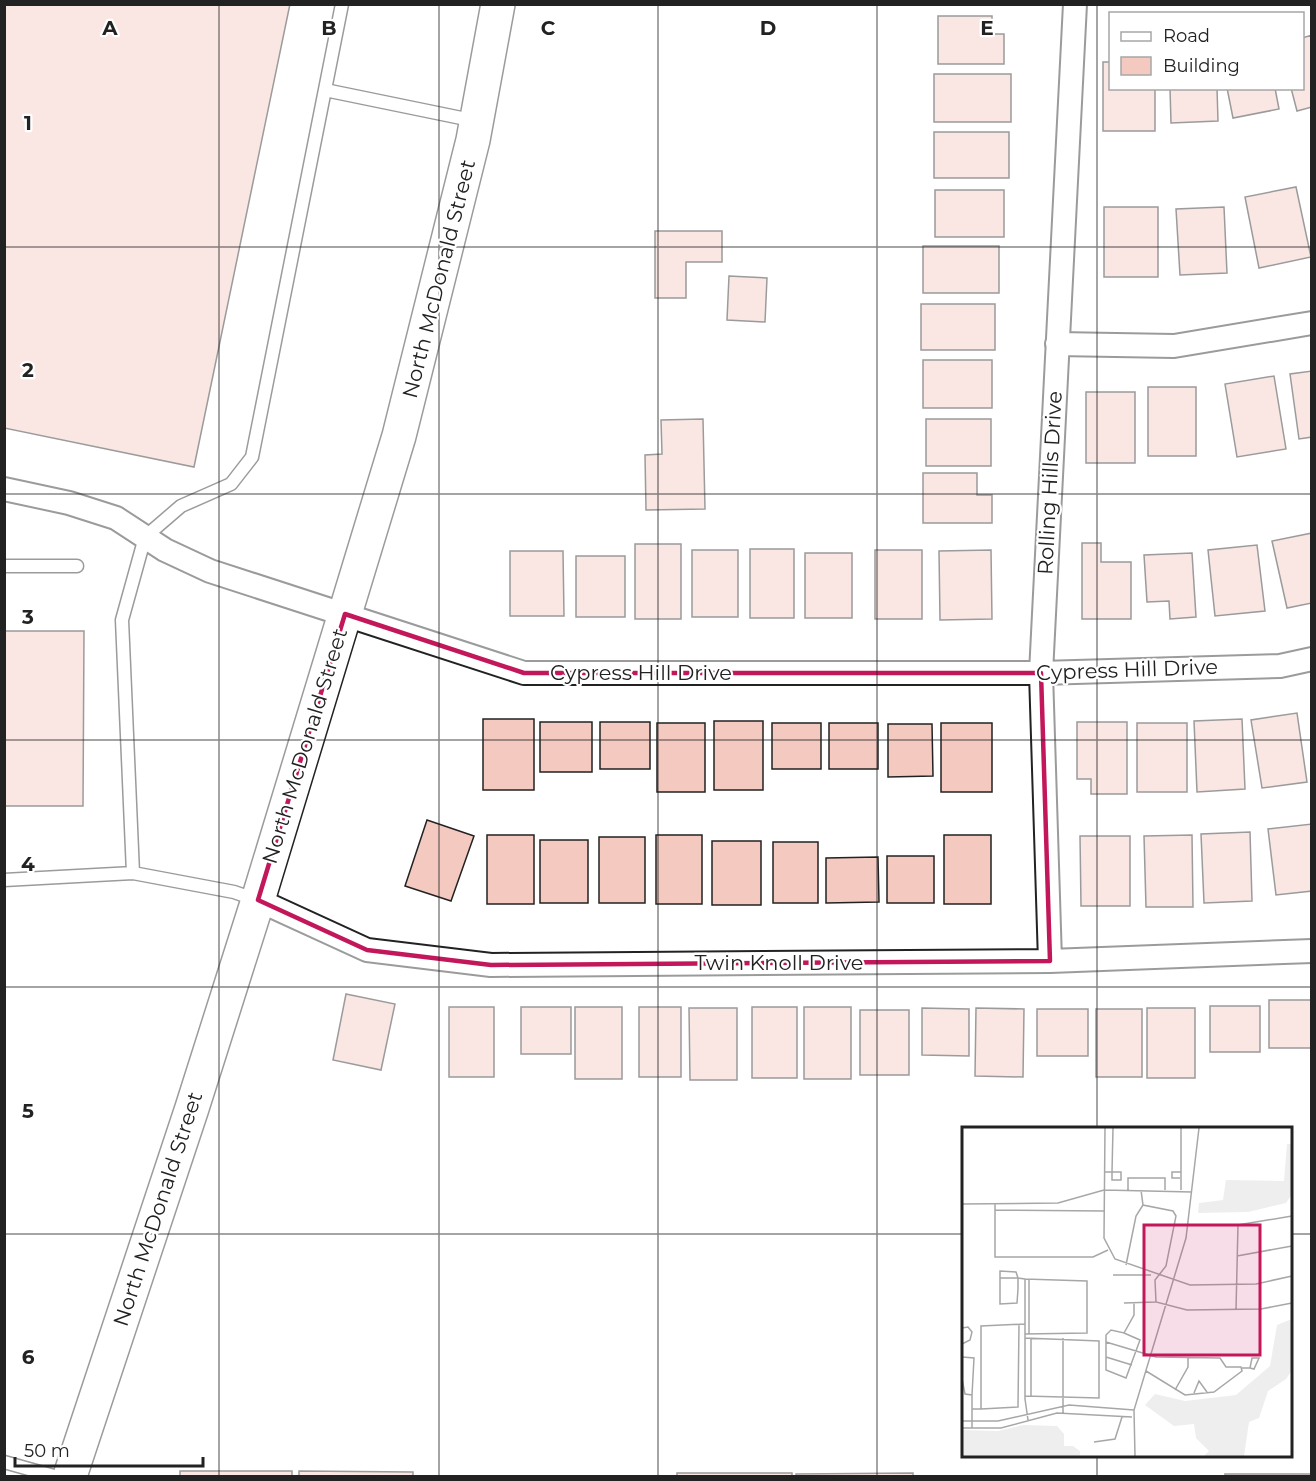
<svg xmlns="http://www.w3.org/2000/svg" width="1316" height="1481" viewBox="0 0 1316 1481" font-family="Montserrat,sans-serif">
	<rect width="100%" height="100%" fill="#fff"/>
	<!-- building -->
	<path fill="#f3c9c0" stroke="#222" stroke-width="1.5" d="M 4,4 L 290,4 L 194,467 L 4,428 Z
		M 938,16 L 992,16 L 992,34 L 1004,34 L 1004,64 L 938,64 Z
		M 1312,35 L 1312,107 L 1297,111 L 1291,88 L 1302,88 L 1302,38 Z
		M 1103,62 L 1110,62 L 1110,88 L 1155,88 L 1155,131 L 1103,131 Z
		M 934,74 L 1011,74 L 1011,122 L 934,122 Z
		M 1170,88 L 1217,88 L 1218,121 L 1171,123 Z
		M 1227,88 L 1275,88 L 1279,109 L 1233,118 Z
		M 934,132 L 1009,132 L 1009,178 L 934,178 Z
		M 1296,187 L 1311,257 L 1259,268 L 1245,197 Z
		M 935,190 L 1004,190 L 1004,237 L 935,237 Z
		M 1104,207 L 1158,207 L 1158,277 L 1104,277 Z
		M 1224,207 L 1227,273 L 1180,275 L 1176,209 Z
		M 655,231 L 722,231 L 722,262 L 686,262 L 686,298 L 655,298 Z
		M 923,246 L 999,246 L 999,293 L 923,293 Z
		M 729,276 L 767,278 L 765,322 L 727,320 Z
		M 921,304 L 995,304 L 995,350 L 921,350 Z
		M 923,360 L 992,360 L 992,408 L 923,408 Z
		M 1312,371 L 1312,437 L 1299,439 L 1290,374 Z
		M 1274,376 L 1286,449 L 1237,457 L 1225,384 Z
		M 1148,387 L 1196,387 L 1196,456 L 1148,456 Z
		M 1086,392 L 1135,392 L 1135,463 L 1086,463 Z
		M 703,419 L 705,509 L 646,510 L 645,455 L 662,454 L 661,420 Z
		M 926,419 L 991,419 L 991,466 L 926,466 Z
		M 923,473 L 977,473 L 977,495 L 992,495 L 992,523 L 923,523 Z
		M 1312,533 L 1312,603 L 1287,608 L 1272,541 Z
		M 1082,543 L 1101,543 L 1101,562 L 1131,562 L 1131,619 L 1082,619 Z
		M 635,544 L 681,544 L 681,619 L 635,619 Z
		M 1257,545 L 1265,611 L 1215,616 L 1208,550 Z
		M 750,549 L 794,549 L 794,618 L 750,618 Z
		M 692,550 L 738,550 L 738,617 L 692,617 Z
		M 875,550 L 922,550 L 922,619 L 875,619 Z
		M 991,550 L 992,619 L 940,620 L 939,551 Z
		M 510,551 L 563,551 L 564,616 L 510,616 Z
		M 805,553 L 852,553 L 852,618 L 805,618 Z
		M 1192,553 L 1196,617 L 1170,619 L 1169,601 L 1147,602 L 1144,555 Z
		M 576,556 L 625,556 L 625,617 L 576,617 Z
		M 4,631 L 84,631 L 83,806 L 4,806 Z
		M 1297,713 L 1307,782 L 1262,788 L 1251,720 Z
		M 483,719 L 534,719 L 534,790 L 483,790 Z
		M 1242,719 L 1245,789 L 1197,792 L 1194,721 Z
		M 714,721 L 763,721 L 763,790 L 714,790 Z
		M 540,722 L 592,722 L 592,772 L 540,772 Z
		M 600,722 L 650,722 L 650,769 L 600,769 Z
		M 1077,722 L 1127,722 L 1127,794 L 1091,794 L 1091,779 L 1077,779 Z
		M 657,723 L 705,723 L 705,792 L 657,792 Z
		M 772,723 L 821,723 L 821,769 L 772,769 Z
		M 829,723 L 878,723 L 878,769 L 829,769 Z
		M 941,723 L 992,723 L 992,792 L 941,792 Z
		M 1137,723 L 1187,723 L 1187,792 L 1137,792 Z
		M 888,724 L 932,724 L 933,776 L 888,777 Z
		M 427,820 L 474,836 L 451,901 L 405,886 Z
		M 1312,824 L 1312,891 L 1276,895 L 1268,829 Z
		M 1250,832 L 1252,901 L 1204,903 L 1201,834 Z
		M 487,835 L 534,835 L 534,904 L 487,904 Z
		M 656,835 L 702,835 L 702,904 L 656,904 Z
		M 944,835 L 991,835 L 991,904 L 944,904 Z
		M 1192,835 L 1193,907 L 1146,907 L 1144,836 Z
		M 1080,836 L 1130,836 L 1130,906 L 1081,906 Z
		M 599,837 L 645,837 L 645,903 L 599,903 Z
		M 540,840 L 588,840 L 588,903 L 540,903 Z
		M 712,841 L 761,841 L 761,905 L 712,905 Z
		M 773,842 L 818,842 L 818,903 L 773,903 Z
		M 887,856 L 934,856 L 934,903 L 887,903 Z
		M 878,857 L 879,902 L 826,903 L 826,858 Z
		M 346,994 L 395,1004 L 381,1070 L 333,1060 Z
		M 1269,1000 L 1312,1000 L 1312,1048 L 1269,1048 Z
		M 1210,1006 L 1260,1006 L 1260,1052 L 1210,1052 Z
		M 449,1007 L 494,1007 L 494,1077 L 449,1077 Z
		M 521,1007 L 571,1007 L 571,1054 L 521,1054 Z
		M 575,1007 L 622,1007 L 622,1079 L 575,1079 Z
		M 639,1007 L 681,1007 L 681,1077 L 639,1077 Z
		M 752,1007 L 797,1007 L 797,1078 L 752,1078 Z
		M 804,1007 L 851,1007 L 851,1079 L 804,1079 Z
		M 689,1008 L 737,1008 L 737,1080 L 690,1080 Z
		M 922,1008 L 969,1009 L 969,1056 L 922,1055 Z
		M 976,1008 L 1024,1009 L 1023,1077 L 975,1076 Z
		M 1147,1008 L 1195,1008 L 1195,1078 L 1147,1078 Z
		M 1037,1009 L 1088,1009 L 1088,1056 L 1037,1056 Z
		M 1096,1009 L 1142,1009 L 1142,1077 L 1096,1077 Z
		M 860,1010 L 909,1010 L 909,1075 L 860,1075 Z
		M 180,1471 L 292,1471 L 292,1476 L 180,1476 Z
		M 299,1471 L 413,1472 L 413,1476 L 299,1476 Z
		M 677,1473 L 792,1473 L 792,1476 L 677,1476 Z
		M 913,1473 L 913,1476 L 796,1476 L 796,1474 Z
		M 1225,1474 L 1312,1474 L 1312,1476 L 1225,1476 Z"/>
	<g fill="none" stroke-linecap="round" stroke-linejoin="round">
		<defs>
			<path id="service" d="M 325,90 L 476,121
				M 4,566 L 77,566
				M 4,880 L 133,873
				M 257,900 L 234,892 L 133,873 L 122,620 L 145,537 L 181,506 L 231,484 L 252,457 L 342,4
				M 4,1462 L 54,1476"/>
			<path id="minor" d="M 1057,344 L 1174,346 L 1312,323
				M 4,489 L 69,503 L 116,518 L 165,550 L 210,571 L 524,673 L 1041,673 L 1280,666 L 1312,659
				M 258,900 L 367,950 L 491,965 L 1050,961 L 1312,951
				M 1050,961 L 1041,673 L 1075,4"/>
			<path id="primary" d="M 70,1476 L 192,1108 L 258,900 L 399,436 L 473,140 L 498,4"/>
		</defs>
		<!-- service casing -->
		<use href="#service" stroke="#222" stroke-width="15"/>
		<!-- minor casing -->
		<use href="#minor" stroke="#222" stroke-width="26"/>
		<!-- primary casing -->
		<use href="#primary" stroke="#222" stroke-width="36"/>
		<!-- service -->
		<use href="#service" stroke="#fff" stroke-width="12"/>
		<!-- minor -->
		<use href="#minor" stroke="#fff" stroke-width="22"/>
		<!-- primary -->
		<use href="#primary" stroke="#fff" stroke-width="33"/>
	</g>
	<!-- marked area -->
	<path d="M0 0H1316V1481H0ZM 345,614 L 524,673 L 1041,673 L 1050,961 L 491,965 L 367,950 L 258,900 Z" fill="#fff" fill-opacity=".55" fill-rule="evenodd"/>
	<path fill="none" stroke="#c2185b" stroke-width="4.5" stroke-linejoin="round" d="M 345,614 L 524,673 L 1041,673 L 1050,961 L 491,965 L 367,950 L 258,900 Z"/>
	<!-- grid -->
	<path fill="none" stroke="#222" stroke-width="1.5" stroke-opacity="0.55" d="M 219,4 L 219,1476M 439,4 L 439,1476M 658,4 L 658,1476M 877,4 L 877,1476M 1097,4 L 1097,1128M 4,247 L 1312,247M 4,494 L 1312,494M 4,740 L 1312,740M 4,987 L 1312,987M 4,1234 L 964,1234M 1290,1234 L 1312,1234M 1097,1456 L 1097,1476"/>
	<g text-anchor="middle" stroke-width="4.5" stroke-linejoin="round" paint-order="stroke">
		<!-- street labels -->
		<g font-size="21" fill="#222" stroke="#fff">
			<text transform="translate(439 279) rotate(-76)" y="7">North McDonald Street</text>
			<text transform="translate(1050 483) rotate(-87)" y="7">Rolling Hills Drive</text>
			<text transform="translate(1127 670) rotate(-2)" y="7">Cypress Hill Drive</text>
			<text x="641" y="680">Cypress Hill Drive</text>
			<text transform="translate(305 746) rotate(-73)" y="7">North McDonald Street</text>
			<text x="779" y="970">Twin Knoll Drive</text>
			<text transform="translate(158 1209) rotate(-72)" y="7">North McDonald Street</text>
		</g>
	</g>
	<!-- overview -->
	<g transform="translate(962 1127)">
		<rect width="330" height="330" fill="#fff"/>
		<path d="M 325,17 L 330,17 L 330,67 L 324,76 L 286,85 L 236,86 L 237,76 L 261,73 L 264,53 L 322,54 ZM 330,192 L 330,243 L 324,252 L 306,264 L 297,291 L 287,295 L 282,329 L 242,329 L 247,324 L 234,311 L 232,297 L 212,299 L 183,278 L 193,267 L 223,274 L 274,268 L 308,239 L 315,198 ZM 61,298 L 95,299 L 102,307 L 102,319 L 111,319 L 118,324 L 118,329 L 0,329 L 0,303 L 36,304 Z" fill="#eee"/>
		<path fill="none" stroke="#a7a7a7" stroke-width="1.5" d="M 143,1 L 142,111 L 153,132 L 228,158 L 294,157 L 330,149M 142,45 L 159,45 L 159,53 L 150,53 L 150,45 L 151,1M 218,51 L 210,51 L 210,45 L 219,45M 166,63 L 166,51 L 203,51 L 203,63M 179,63 L 181,78 L 211,84 L 214,89 L 204,139 L 193,153 L 194,175 L 225,183 L 299,182 L 330,176M 219,63 L 219,1M 0,77 L 96,76 L 142,63 L 230,65M 33,77 L 33,130 L 131,130 L 146,123M 33,83 L 142,84M 275,129 L 330,119M 164,138 L 174,89 L 181,78M 151,148 L 189,148M 38,151 L 56,151 L 56,162 L 55,176 L 38,177 L 38,144 L 54,145 L 56,151 L 63,152M 162,176 L 194,175M 274,183 L 276,98 L 330,89M 0,201 L 6,200 L 10,205 L 8,213 L 0,217M 162,206 L 178,213 L 164,251 L 144,243 L 144,208 L 149,203 L 162,206 L 172,188 L 172,176M 63,207 L 125,206 L 125,154 L 63,152 L 63,272 L 66,293M 67,207 L 67,152M 63,211 L 137,214 L 137,271 L 63,269M 144,215 L 194,230 L 258,231 L 264,240 L 279,240 L 280,244 L 252,265 L 223,268 L 184,244M 0,230 L 12,231 L 10,268M 144,230 L 170,238M 280,241 L 288,241 L 290,231 L 297,231 L 292,242 L 288,241M 0,252 L 3,267 L 10,268 L 10,301M 213,263 L 226,240 L 226,231M 232,266 L 237,254 L 245,265M 69,269 L 69,211M 10,282 L 19,282 L 19,199 L 63,197M 19,282 L 56,280 L 57,197M 101,286 L 101,211M 0,294 L 36,294 L 107,278 L 172,283M 0,301 L 39,301 L 95,286 L 170,290M 132,315 L 153,312 L 160,290M 173,329 L 172,283 L 224,111 L 237,1"/>
		<path fill="#c2185b" fill-opacity="0.15" stroke="#c2185b" stroke-width="3" d="M 182,98 L 298,98 L 298,228 L 182,228 Z"/>
		<rect width="330" height="330" fill="none" stroke="#222" stroke-width="3"/>
	</g>
	<g font-size="20" text-anchor="middle" font-weight="bold" fill="#222" stroke="#fff" stroke-width="4.5" stroke-linejoin="round" paint-order="stroke">
		<text x="110" y="35">A</text>
		<text x="329" y="35">B</text>
		<text x="548" y="35">C</text>
		<text x="768" y="35">D</text>
		<text x="987" y="35">E</text>
		<text x="28" y="130">1</text>
		<text x="28" y="377">2</text>
		<text x="28" y="624">3</text>
		<text x="28" y="871">4</text>
		<text x="28" y="1118">5</text>
		<text x="28" y="1364">6</text>
	</g>
	<!-- border -->
	<rect width="1316" height="1481" fill="none" stroke="#222222" stroke-width="12"/>
	<!-- legend -->
	<rect x="1109" y="12" width="195" height="78" fill="#ffffff" stroke="#a7a7a7" stroke-width="1.5"/>
	<rect x="1121" y="32" width="30" height="9" fill="#ffffff" stroke="#a7a7a7" stroke-width="1.5"/>
	<text x="1163" y="42" font-size="18" fill="#222222">Road</text>
	<rect x="1121" y="57" width="30" height="18" fill="#f3c9c0" stroke="#a7a7a7" stroke-width="1.5"/>
	<text x="1163" y="72" font-size="18" fill="#222222">Building</text>
	<!-- scale -->
	<path d="M15 1457v9h188v-9" fill="none" stroke="#222222" stroke-width="3"/>
	<text x="24" y="1457" font-size="18" fill="#222222" stroke="#ffffff" stroke-width="4.5" paint-order="stroke">50 m</text>
</svg>
